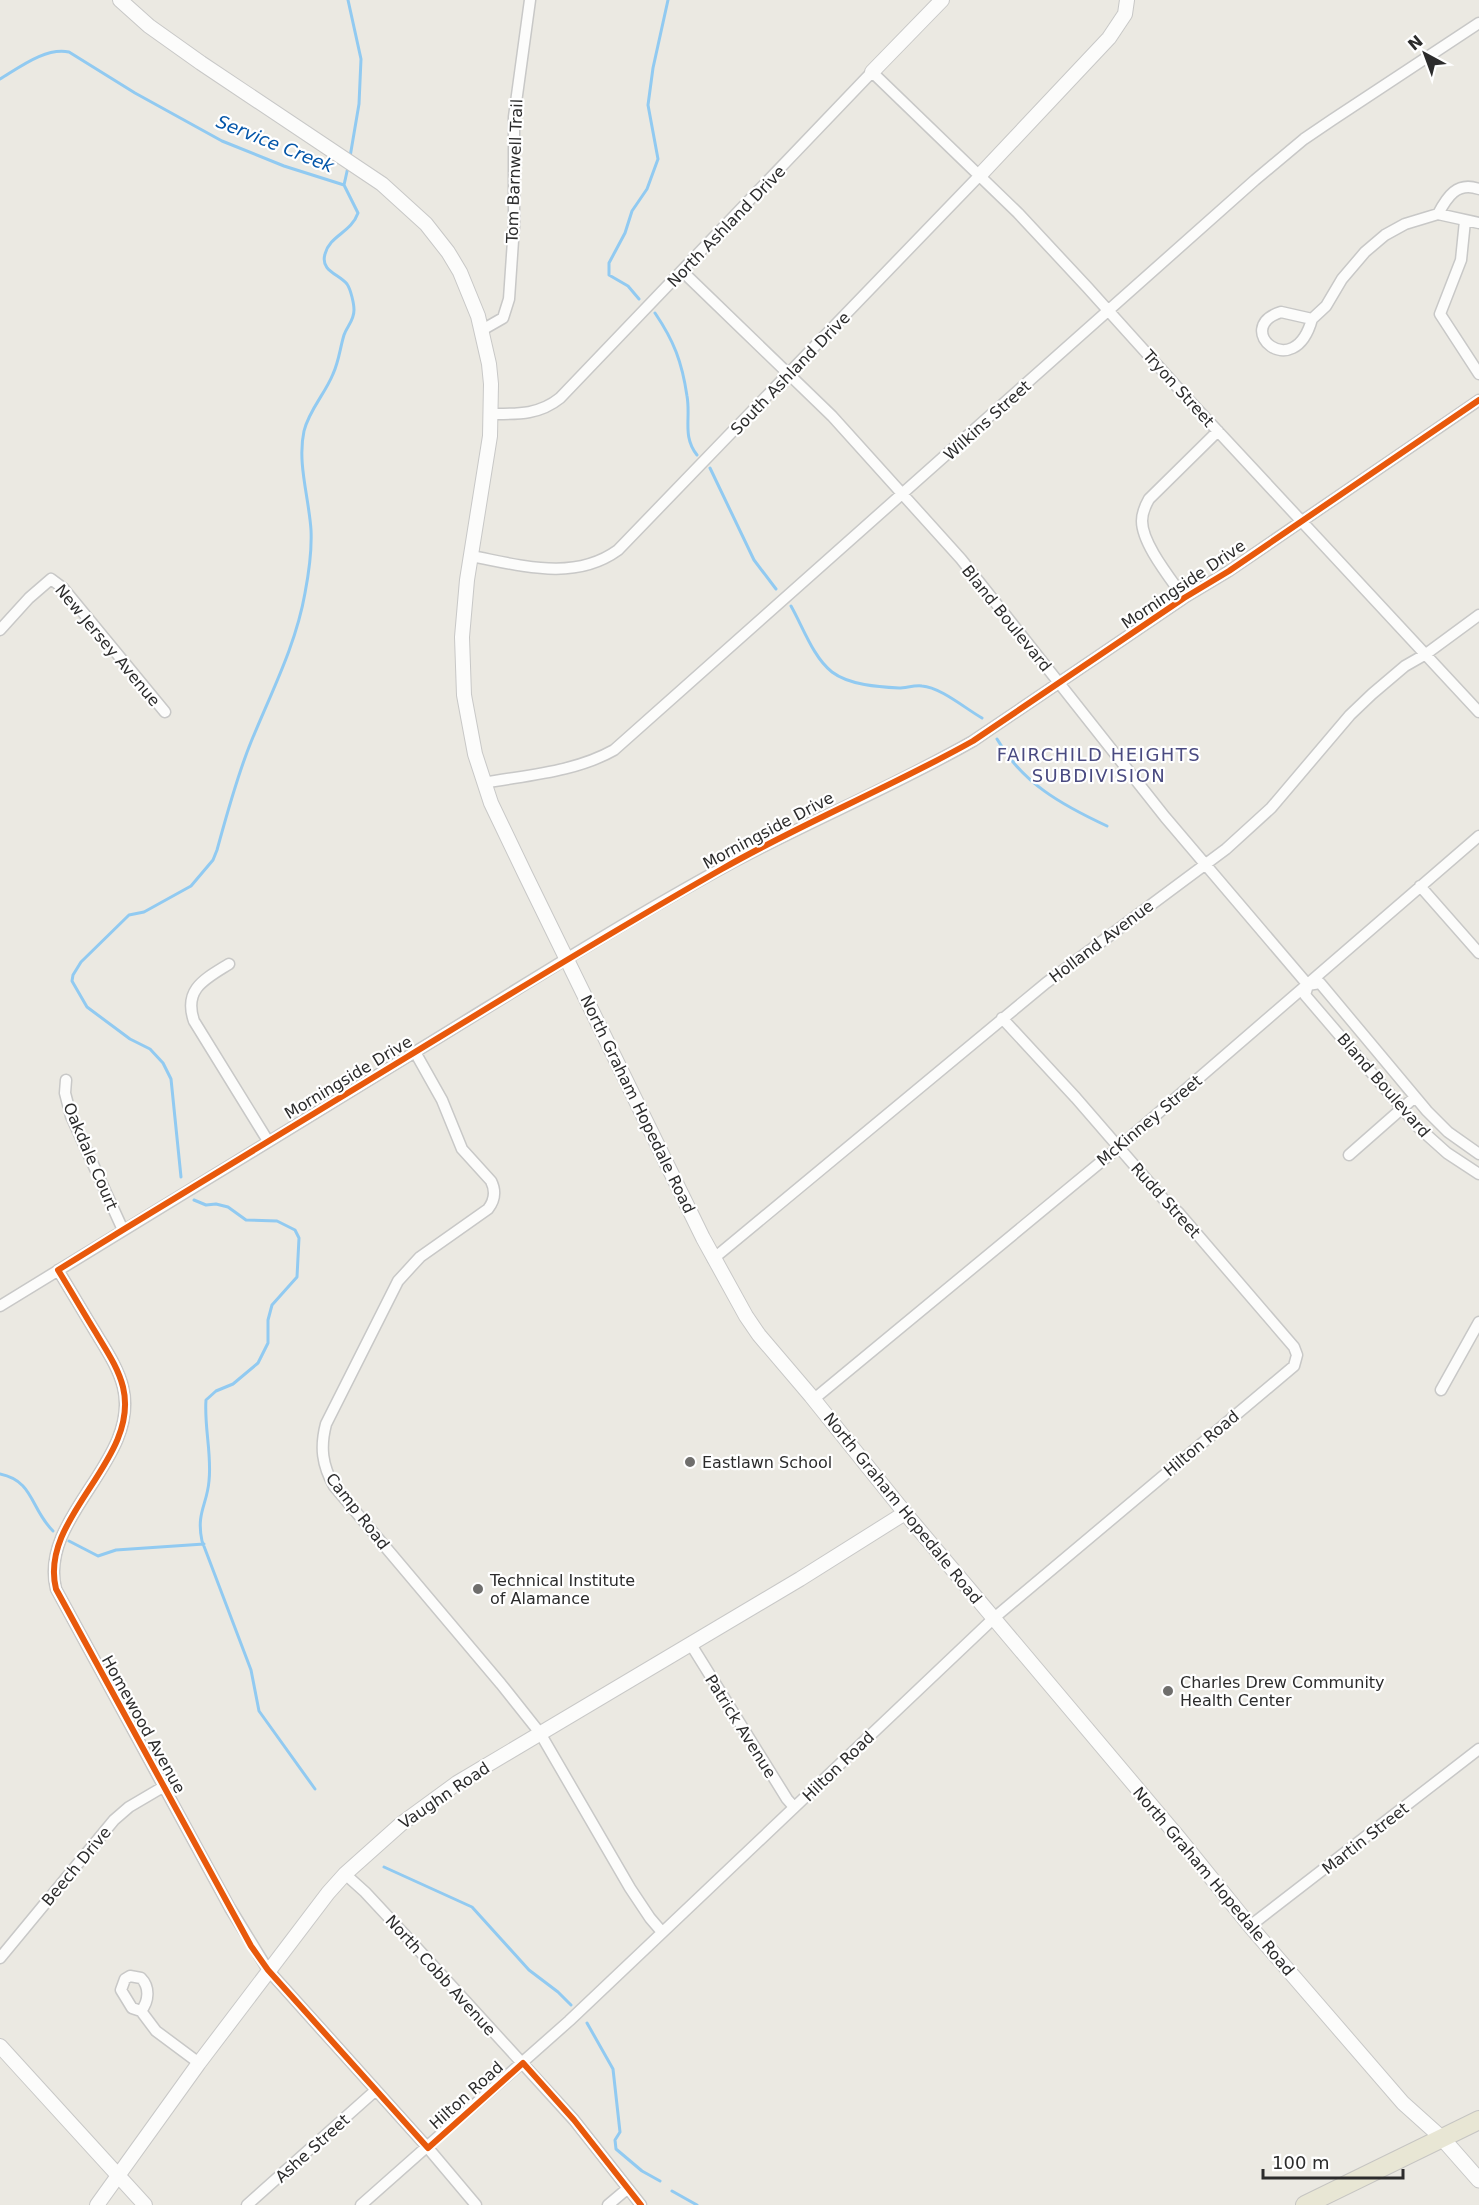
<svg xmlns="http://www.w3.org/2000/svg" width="1479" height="2205" viewBox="0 0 1479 2205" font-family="'DejaVu Sans',sans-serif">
	<rect width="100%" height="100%" fill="#ebe9e2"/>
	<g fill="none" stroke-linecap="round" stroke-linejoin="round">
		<!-- stream -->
		<path stroke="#91caf1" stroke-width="3" d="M 348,0 L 361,59 L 359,104 L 350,157
			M 0,79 C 20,67 46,47 69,52 L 135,93 L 222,141 L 284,166 L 344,185
			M 344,185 L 348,167
			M 639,299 L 628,286 L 609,275 L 609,263 L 625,233 L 632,211 L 647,189 L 658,159 L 648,105 L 653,68 L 668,0
			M 655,313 C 674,341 682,362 687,396 C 691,418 682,436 697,455
			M 710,468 L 754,560 L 776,589
			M 791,606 C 803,627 813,657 832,672 C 849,685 879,687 899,688 C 906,688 914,685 922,686 C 940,687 966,709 982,718
			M 997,739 C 1022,783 1062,805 1107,826
			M 181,1177 L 171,1079 L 163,1063 L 150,1049 L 130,1039 L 87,1007 L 76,988 L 72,981 L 73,975 L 81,962 L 129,915 L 144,912 L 191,886 L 213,860 L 217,850 C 227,814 237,776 251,742 C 271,693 296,645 305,593 C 309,572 312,551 311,530 C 309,498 297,463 304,431 C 309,410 325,394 333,374 C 339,361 340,348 344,335 C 347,326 354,321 354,310 C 354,304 351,290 347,284 C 339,274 320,271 325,254 C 330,235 351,233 358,213 L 344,185
			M 194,1200 L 206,1205 L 216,1204 L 228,1207 L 246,1220 L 277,1221 L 295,1230 L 299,1238 L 297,1277 L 272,1305 L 268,1320 L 268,1343 L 258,1363 L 233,1384 L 216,1391 L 206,1400 C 204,1427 212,1454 209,1481 C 207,1505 196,1513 202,1541 L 251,1670 L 259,1711 L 315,1789
			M 0,1474 C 34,1481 30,1508 53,1531
			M 69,1541 L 98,1556 L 116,1550 L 204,1544
			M 384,1867 L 472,1907 L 529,1970 L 558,1992 L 571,2005
			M 587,2023 L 613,2069 L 620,2132 L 615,2140 L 616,2149 L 642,2171 L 660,2181
			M 672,2191 L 697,2205"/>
		<defs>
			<path id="minor" d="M 1438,214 C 1447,197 1457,181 1479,189
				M 1465,221 L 1461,260 L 1440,314 L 1479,374
				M 682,271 L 832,416 L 961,559 L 1165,817 L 1308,985
				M 1281,312 L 1312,319 C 1294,385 1231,328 1281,312 Z
				M 1312,319 L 1326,306 L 1342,279 L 1365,252 L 1385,235 L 1405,224 L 1438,214 L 1479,223
				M 482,330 L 503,318 L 509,299 L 514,226 L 514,117 L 530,0
				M 491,414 C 517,414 539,415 560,398 L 872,72 L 1018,213 L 1087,287 L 1187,398 L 1479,712
				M 471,556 C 520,565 574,582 618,550 L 980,175
				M 1184,598 C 1171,579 1142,544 1142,521 C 1142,513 1145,506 1149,499 L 1218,431
				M 0,630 L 29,598 L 51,579 L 63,588 L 165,712
				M 484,783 C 527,775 575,772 614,750 L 1255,180 L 1304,139 L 1332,120 L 1479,23
				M 1420,886 L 1479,953
				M 229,964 C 205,979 183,989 194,1021 L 268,1141
				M 1308,985 L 1305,995 L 1418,1127 L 1447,1153 L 1479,1174
				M 1308,985 L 1320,983 L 1427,1111 L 1448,1132 L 1479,1154
				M 415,1052 L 442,1100 L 462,1149 L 491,1181 C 496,1191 495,1200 488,1209 L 420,1257 L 398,1281 L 326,1424 C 320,1447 322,1465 334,1486 L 501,1684 L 540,1733 L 630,1888 L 650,1918 L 662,1932
				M 66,1080 L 65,1093 L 71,1116 L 123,1230
				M 1349,1155 L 1415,1097
				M 713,1259 L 1046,983 L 1226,849 L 1271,808 L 1350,715 L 1372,694 L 1405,666 L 1426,654 L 1479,615
				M 58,1270 C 71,1291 83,1312 96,1333 C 106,1350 118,1367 123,1387 C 141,1460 38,1517 56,1589 L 230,1908 L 268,1970 L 428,2148 L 476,2205
				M 0,1306 C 138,1221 277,1137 415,1052 C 518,989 620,924 726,866 C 807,822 893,787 973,741 L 1184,598 L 1229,571 L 1479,400
				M 1441,1390 L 1479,1322
				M 814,1399 L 1119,1147 L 1479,836
				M 690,1643 L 787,1799 L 794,1807
				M 345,1874 L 365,1892 L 406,1936 L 574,2120 L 641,2205
				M 1250,1926 L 1479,1749
				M 0,1958 L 114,1820 L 129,1807 L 163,1787
				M 130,1976 L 141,1978 C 150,1987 149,2001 141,2011 L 132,2008 L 121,1990 L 125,1979 Z
				M 141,2011 L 156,2031 L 199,2063
				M 247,2205 L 376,2090
				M 361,2205 L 569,2021 L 994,1618 L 1294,1366 L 1297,1355 L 1294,1347 L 1178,1212 L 1167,1203 L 1076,1098 L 1002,1018
				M 608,2205 L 627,2189"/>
			<path id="tertiary" d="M 120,0 L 149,26 L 201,63 L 382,184 L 426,224 L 448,252 L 460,272 L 478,316 L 489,364 L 491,384 L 490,436 L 467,580 L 462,637 L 464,695 L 475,754 L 491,803 L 525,874 L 703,1238 L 746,1316 L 759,1335 L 811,1396 L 905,1513 L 1179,1838 L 1250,1926 L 1403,2103 L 1442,2138
				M 872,72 L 942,0
				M 980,175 L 1109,38 L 1125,14 L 1127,0
				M 0,2046 L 145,2205
				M 97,2205 L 199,2063 L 328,1893 L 345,1874 L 401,1824 L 457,1783 L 800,1579 L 905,1513"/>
			<path id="secondary" d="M 1442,2138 L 1479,2180"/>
			<path id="primary" d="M 1305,2205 L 1479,2120"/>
		</defs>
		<!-- minor casing -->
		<use href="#minor" stroke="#c8c8c7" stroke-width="13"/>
		<!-- tertiary casing -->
		<use href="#tertiary" stroke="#c8c8c7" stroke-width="16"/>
		<!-- secondary casing -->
		<use href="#secondary" stroke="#c8c8c7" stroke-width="17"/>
		<!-- primary casing -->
		<use href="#primary" stroke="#c6c5c2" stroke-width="20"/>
		<!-- minor -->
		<use href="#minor" stroke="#fcfcfb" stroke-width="10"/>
		<!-- tertiary -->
		<use href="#tertiary" stroke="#fcfcfb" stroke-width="14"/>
		<!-- secondary -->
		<use href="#secondary" stroke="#fcfcfb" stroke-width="15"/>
		<!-- primary -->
		<use href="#primary" stroke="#e8e6d4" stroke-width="18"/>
		<defs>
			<path id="cycleway" d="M 641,2205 L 574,2120 L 523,2063 L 428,2148 L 268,1970 L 251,1946 L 56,1589 C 38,1517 141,1460 123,1387 C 118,1367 106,1350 96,1333 C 83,1312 71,1291 58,1270 C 174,1198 291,1127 407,1057 C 512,993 616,929 722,869 C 804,822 891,787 973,741 L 1184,598 L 1229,571 L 1479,400"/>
		</defs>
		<!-- cycleway casing -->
		<use href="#cycleway" stroke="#fff" stroke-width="10"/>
		<!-- cycleway -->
		<use href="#cycleway" stroke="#e8590c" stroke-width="6"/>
	</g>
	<!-- markers -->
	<g fill="#6f6e6c" stroke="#fff" stroke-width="2">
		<circle cx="690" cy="1462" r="6"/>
		<circle cx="478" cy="1589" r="6"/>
		<circle cx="1168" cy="1691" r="6"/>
	</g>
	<g text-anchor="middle" stroke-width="4.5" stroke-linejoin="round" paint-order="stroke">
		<!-- street labels -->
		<g font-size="16" fill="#2c2c2c" stroke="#fff">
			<text transform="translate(514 171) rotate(-88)" y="6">Tom Barnwell Trail</text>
			<text transform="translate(726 226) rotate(-46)" y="6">North Ashland Drive</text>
			<text transform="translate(790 373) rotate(-46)" y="6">South Ashland Drive</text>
			<text transform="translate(1179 388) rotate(48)" y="6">Tryon Street</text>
			<text transform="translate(987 420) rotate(-42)" y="6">Wilkins Street</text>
			<text transform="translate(1183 584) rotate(-34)" y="6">Morningside Drive</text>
			<text transform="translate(1007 618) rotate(51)" y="6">Bland Boulevard</text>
			<text transform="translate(108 645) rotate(50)" y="6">New Jersey Avenue</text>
			<text transform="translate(768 830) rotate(-28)" y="6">Morningside Drive</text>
			<text transform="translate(1101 941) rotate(-37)" y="6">Holland Avenue</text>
			<text transform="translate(348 1077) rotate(-31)" y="6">Morningside Drive</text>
			<text transform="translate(1384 1085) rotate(49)" y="6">Bland Boulevard</text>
			<text transform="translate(638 1104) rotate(64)" y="6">North Graham Hopedale Road</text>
			<text transform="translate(1149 1120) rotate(-40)" y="6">McKinney Street</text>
			<text transform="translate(91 1156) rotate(67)" y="6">Oakdale Court</text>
			<text transform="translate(1166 1200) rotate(48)" y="6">Rudd Street</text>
			<text transform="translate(1201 1443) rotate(-40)" y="6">Hilton Road</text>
			<text transform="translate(903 1508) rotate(51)" y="6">North Graham Hopedale Road</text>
			<text transform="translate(358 1511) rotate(52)" y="6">Camp Road</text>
			<text transform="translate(144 1724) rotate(61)" y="6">Homewood Avenue</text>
			<text transform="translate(741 1726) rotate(58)" y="6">Patrick Avenue</text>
			<text transform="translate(838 1766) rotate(-44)" y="6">Hilton Road</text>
			<text transform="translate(444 1795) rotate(-34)" y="6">Vaughn Road</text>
			<text transform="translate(1365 1838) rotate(-38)" y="6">Martin Street</text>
			<text transform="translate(76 1866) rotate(-50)" y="6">Beech Drive</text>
			<text transform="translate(1214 1881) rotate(50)" y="6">North Graham Hopedale Road</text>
			<text transform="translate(441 1975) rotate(48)" y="6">North Cobb Avenue</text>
			<text transform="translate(466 2095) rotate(-42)" y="6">Hilton Road</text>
			<text transform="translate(312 2148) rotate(-42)" y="6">Ashe Street</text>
		</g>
		<!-- poi labels -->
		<g font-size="16" fill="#2c2c2c" stroke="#fff" text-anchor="start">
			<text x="702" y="1468">Eastlawn School</text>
			<text x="490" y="1586">Technical Institute<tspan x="490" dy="18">of Alamance</tspan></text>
			<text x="1180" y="1688">Charles Drew Community<tspan x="1180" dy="18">Health Center</tspan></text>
		</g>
		<!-- water labels -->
		<g font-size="18" font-style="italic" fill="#0456a9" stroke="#fff">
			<text transform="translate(275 144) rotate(22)" y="6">Service Creek</text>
		</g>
		<!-- neighbourhood labels -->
		<g font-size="18" letter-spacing="1.5" fill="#494a81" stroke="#fff">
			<text x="1099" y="761">FAIRCHILD HEIGHTS<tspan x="1099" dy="21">SUBDIVISION</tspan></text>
		</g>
	</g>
	<!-- north arrow -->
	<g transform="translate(1425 54) rotate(319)" stroke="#ffffff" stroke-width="4.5" paint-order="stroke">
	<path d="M0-4.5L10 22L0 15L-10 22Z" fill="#2c2c2c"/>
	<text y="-9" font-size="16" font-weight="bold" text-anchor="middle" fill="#2c2c2c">N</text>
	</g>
	<!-- scale -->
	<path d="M1263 2169v9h140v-9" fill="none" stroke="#2c2c2c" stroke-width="3"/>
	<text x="1272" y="2169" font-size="18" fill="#2c2c2c" stroke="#ffffff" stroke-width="4.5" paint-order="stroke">100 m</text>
</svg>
